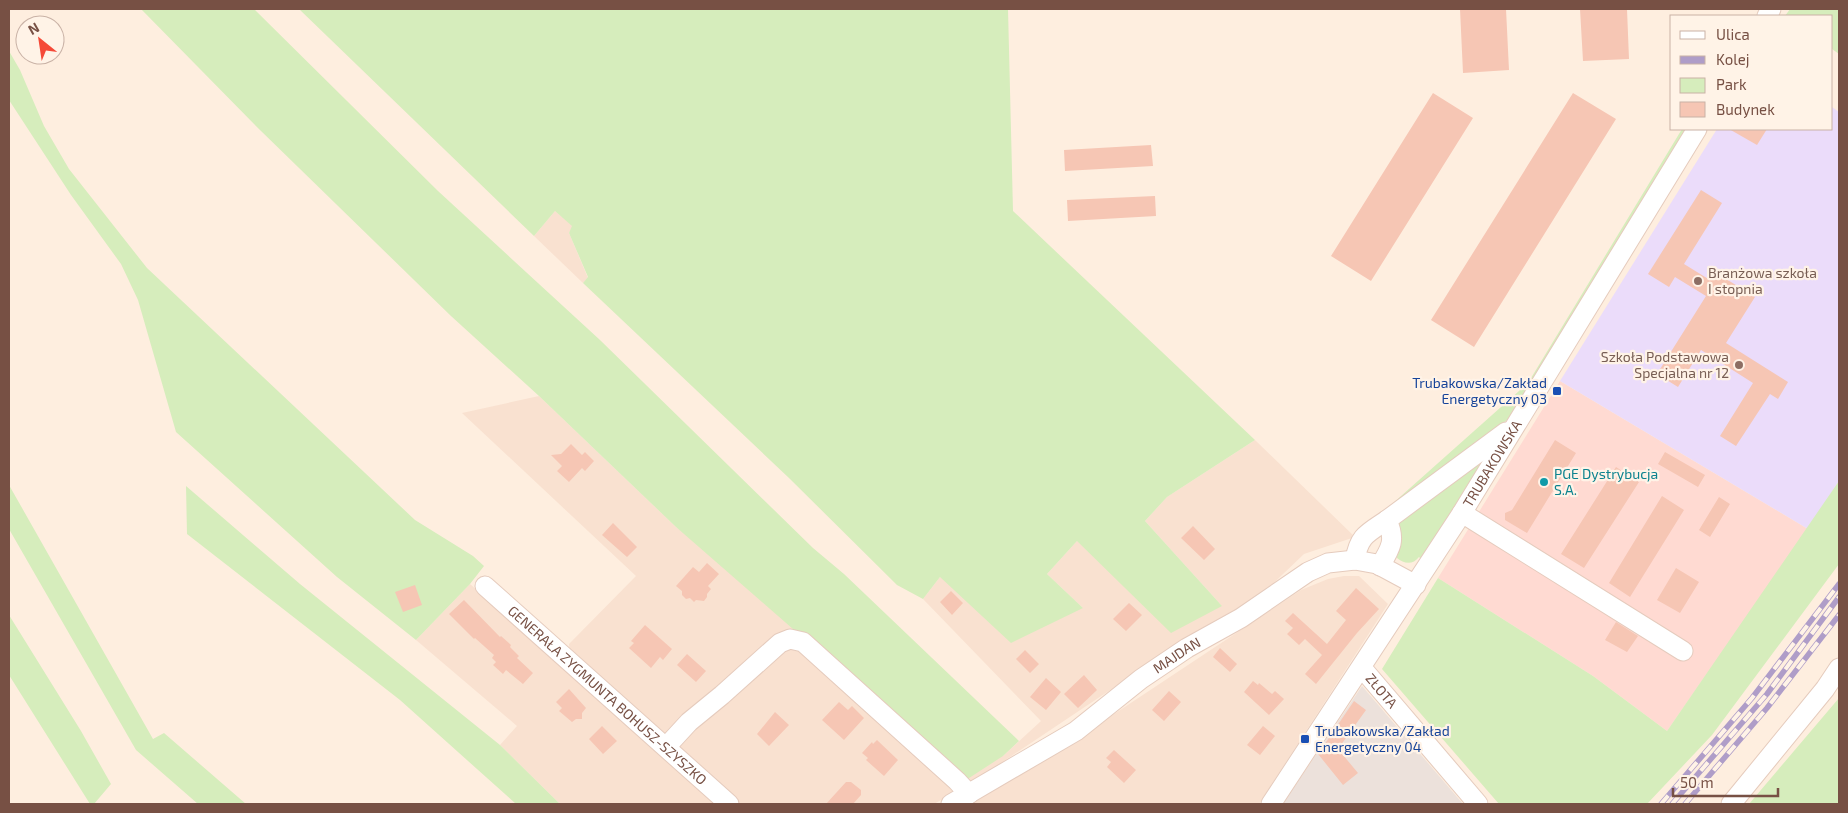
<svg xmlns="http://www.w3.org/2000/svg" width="1848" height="813" font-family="'Exo 2',sans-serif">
	<rect width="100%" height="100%" fill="#feeedf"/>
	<path fill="#f9e1d0" d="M555,211L573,226L569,233L588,278L583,283L534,236Z
		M539,396L676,527L1003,756L1041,721L923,599L940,577L1083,608L1047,574L1077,541L1222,606L1145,521L1167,497L1255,440L1355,537L1304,554L1259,597L1158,658L971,783L934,804H560L500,745L517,726L416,640L470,584L507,617L571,660L569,644L636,576L462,413Z
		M1344,576H1359L1388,604L1259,804H971L1075,740L1301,590L1328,579Z"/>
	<path fill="#ffdad2" d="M1560,381L1808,529L1667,731L1593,676L1438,578Z"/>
	<path fill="#ece1db" d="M1362,686L1463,804H1283Z"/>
	<path fill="#ebdcfa" d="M1832,107L1839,112V481L1808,529L1560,381L1717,129H1832Z"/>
	<path fill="#d6edbc" d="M141,9H254L438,191L600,340L813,548L844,574L1019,741L1003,756L966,780L676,527L539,396L451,316L260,130Z
		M299,9H1008L1013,211L1255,440L1167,497L1145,521L1222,606L1171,633L1077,541L1047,574L1083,608L1011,643L940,577L923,599L897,585L789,478L583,283L588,277L569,233L572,226L555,211L534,236Z
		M1790,9H1839V54L1832,49V16H1785Z
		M9,51L20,70L44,126L69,169L147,268L415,520L473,556L484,566L470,584L416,640L337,577L176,432L138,300L121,264L71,195L9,100Z
		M1682,129H1689L1511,417L1355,537L1528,383Z
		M1487,453L1422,560L1419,557C1413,565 1404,564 1397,558V522Z
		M1839,481V564L1712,735L1647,804H1499L1382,669L1438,578L1593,676L1667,731Z
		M9,485L153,739L164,733L246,804H198L136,750L9,529Z
		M186,486L300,584L500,745L560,804H516L400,700L187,534Z
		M9,615L81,731L111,784L94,804H90L9,675Z
		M1839,698V804H1749Z"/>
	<path fill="#f6c6b4" d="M1460,9H1506L1509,70L1463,73Z
		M1580,9H1627L1629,59L1583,61Z
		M1433,93L1473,118L1371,281L1331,256Z
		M1573,93L1616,119L1474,347L1431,320Z
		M1729,129H1767L1757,145Z
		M1151,145L1153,166L1065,171L1064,150Z
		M1701,190L1722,203L1684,264L1710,280L1715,272L1755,297L1726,343L1788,382L1778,399L1770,394L1736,446L1720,436L1753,383L1701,350L1678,387L1657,374L1706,296L1675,277L1669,287L1648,274Z
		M1155,196L1156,216L1068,221L1067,200Z
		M1555,440L1576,453L1527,533L1505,520V513L1512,510Z
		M571,444L582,455L585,452L594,461L585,471L582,468L569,482L557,471L562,466L551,455L561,454Z
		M1665,452L1705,475L1698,487L1658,464Z
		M1616,467L1639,482L1584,568L1561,554Z
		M1662,496L1684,510L1630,597L1609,583Z
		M1719,497L1730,504L1710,537L1699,530Z
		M613,523L637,547L627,557L602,535Z
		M1193,526L1215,549L1204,560L1181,538Z
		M707,563L719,574L708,586L711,589L707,594V597L704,601L696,600L694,602L690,598L686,599L682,595V591L676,586L693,567L699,572Z
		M1676,568L1699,582L1680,613L1657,600Z
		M415,585L422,605L403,612L395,592Z
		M1356,588L1379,609L1357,633L1316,684L1305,674L1322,655L1305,639L1299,645L1287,634L1293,628L1285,621L1293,613L1327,644L1346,620L1336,611Z
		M951,591L963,603L952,615L940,602Z
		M464,600L500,637L501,636L511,645L510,647L519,656L517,658L533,673L523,684L506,670L503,674L493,665L496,662L492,658L494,655L475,638L474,639L449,614Z
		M1129,603L1142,615L1126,631L1113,619Z
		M1616,622L1638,636L1627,652L1605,640Z
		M645,625L672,649L663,660L660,657L651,668L629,648L634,643L631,641Z
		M1220,648L1237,664L1230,672L1213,657Z
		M1025,650L1039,664L1030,673L1016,659Z
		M687,654L706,671L696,682L677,665Z
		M1084,675L1097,690L1078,708L1064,694Z
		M1046,678L1061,692L1046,710L1030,697Z
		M1253,681L1258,685L1259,683L1272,694L1275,691L1284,699L1269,715L1244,692Z
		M569,689L586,708L582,713V719H576L572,722L559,711L562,708L556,702Z
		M1169,691L1181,702L1164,721L1152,710Z
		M1354,701L1366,710L1338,749L1358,773L1343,785L1318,754Z
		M839,702L848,710L852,706L864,718L844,740L822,720Z
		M775,712L789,725L769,746L757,734Z
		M602,726L617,741L603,754L589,739Z
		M1263,726L1275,736L1260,755L1247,745Z
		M877,740L898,760L884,776L866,760L868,758L862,753L872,742L873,744Z
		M1114,750L1136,770L1124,783L1107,767L1111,762L1106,758Z
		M846,782H851L861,790V795L853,804H826Z"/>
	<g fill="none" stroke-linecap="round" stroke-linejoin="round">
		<g stroke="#e5cbbd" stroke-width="21">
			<g id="minor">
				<path d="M1767,16L1771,9"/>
				<path d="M1462,513L1683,651"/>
				<path d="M1355,560C1359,535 1368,533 1387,520"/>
				<path d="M1380,566C1391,548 1396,540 1387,520L1506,432"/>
				<path id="s1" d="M485,586L729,804"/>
				<path id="s2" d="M1362,668L1478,804"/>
				<path d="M666,747L689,722L722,695L780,643L790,639L803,642L957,781L969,794"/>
				<path id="s3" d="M951,804L1076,731L1141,679L1187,648L1241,618L1308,572L1328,563L1355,560L1377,564L1416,585"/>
				<path id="s4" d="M1271,804L1462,513L1697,129"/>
				<path d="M1731,804L1825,689L1839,668"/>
			</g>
		</g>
		<use href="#minor" stroke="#fff" stroke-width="19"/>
		<g stroke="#af9dc8" stroke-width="5.5">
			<path id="rail" d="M1661,804L1752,698L1839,584
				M1672,804L1767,694L1839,597
				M1685,804L1767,708L1839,615"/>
		</g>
		<use href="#rail" stroke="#fff3e7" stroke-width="4" stroke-dasharray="11" stroke-linecap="butt"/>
	</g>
	<g fill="#8d6e63" stroke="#fff3e7" stroke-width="2">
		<circle cx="1698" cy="281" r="5"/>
		<circle cx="1739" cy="365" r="5"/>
	</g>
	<g fill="#1a4fb4" stroke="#fff3e7" stroke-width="2">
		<rect x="1552" y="386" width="10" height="10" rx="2.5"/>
		<rect x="1300" y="734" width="10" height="10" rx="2.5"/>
	</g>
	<circle fill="#0f9aa8" stroke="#fff3e7" stroke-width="2" cx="1544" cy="482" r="5"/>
	<g text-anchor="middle" stroke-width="4.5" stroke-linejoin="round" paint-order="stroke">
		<g font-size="14" fill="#785e54" stroke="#fff3e7" text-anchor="start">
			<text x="1708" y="278">Branżowa szkoła<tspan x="1708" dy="16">I stopnia</tspan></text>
			<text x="1729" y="362" text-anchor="end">Szkoła Podstawowa<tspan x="1729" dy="16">Specjalna nr 12</tspan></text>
		</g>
		<g font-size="14" fill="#164399" stroke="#fff3e7" text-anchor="end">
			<text x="1547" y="388">Trubakowska/Zakład<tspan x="1547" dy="16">Energetyczny 03</tspan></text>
			<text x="1315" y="736" text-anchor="start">Trubakowska/Zakład<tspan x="1315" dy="16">Energetyczny 04</tspan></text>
		</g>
		<g font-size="14" fill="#775044" stroke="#fff3e7">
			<text dy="5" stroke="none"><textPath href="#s4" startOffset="406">TRUBAKOWSKA</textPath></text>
			<text dy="5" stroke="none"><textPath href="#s3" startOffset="271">MAJDAN</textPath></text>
			<text dy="5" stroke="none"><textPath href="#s2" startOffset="30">ZŁOTA</textPath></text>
			<text dy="5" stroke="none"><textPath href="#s1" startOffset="164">GENERAŁA ZYGMUNTA BOHUSZ-SZYSZKO</textPath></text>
		</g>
		<g font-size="14" fill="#0d838f" stroke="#fff3e7" text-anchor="start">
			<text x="1554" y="479">PGE Dystrybucja<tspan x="1554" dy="16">S.A.</tspan></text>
		</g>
	</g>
	<rect width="1848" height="813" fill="none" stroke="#775044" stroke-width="20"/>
	<rect x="1670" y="15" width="162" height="115" fill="#fff3e7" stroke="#c9b2a6"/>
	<rect x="1680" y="31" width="25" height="8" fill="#ffffff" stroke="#c9b2a6"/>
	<text x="1716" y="40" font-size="15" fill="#775044">Ulica</text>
	<rect x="1680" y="56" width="25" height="8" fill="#af9dc8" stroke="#c9b2a6"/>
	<text x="1716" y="65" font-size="15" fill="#775044">Kolej</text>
	<rect x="1680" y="78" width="25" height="15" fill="#d6edbc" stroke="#c9b2a6"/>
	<text x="1716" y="90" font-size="15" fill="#775044">Park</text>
	<rect x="1680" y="102" width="25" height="15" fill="#f6c6b4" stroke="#c9b2a6"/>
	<text x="1716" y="115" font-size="15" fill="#775044">Budynek</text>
	<g transform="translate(40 40) rotate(330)"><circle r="24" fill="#fff3e7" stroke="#c9b2a6"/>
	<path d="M0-4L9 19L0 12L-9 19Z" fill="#f54937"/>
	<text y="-8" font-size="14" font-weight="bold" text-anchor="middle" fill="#775044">N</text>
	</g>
	<path d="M1673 788v8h105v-8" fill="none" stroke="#775044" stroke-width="2.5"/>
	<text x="1680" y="788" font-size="15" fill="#775044" stroke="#fff3e7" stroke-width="4" paint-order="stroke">50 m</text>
</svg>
